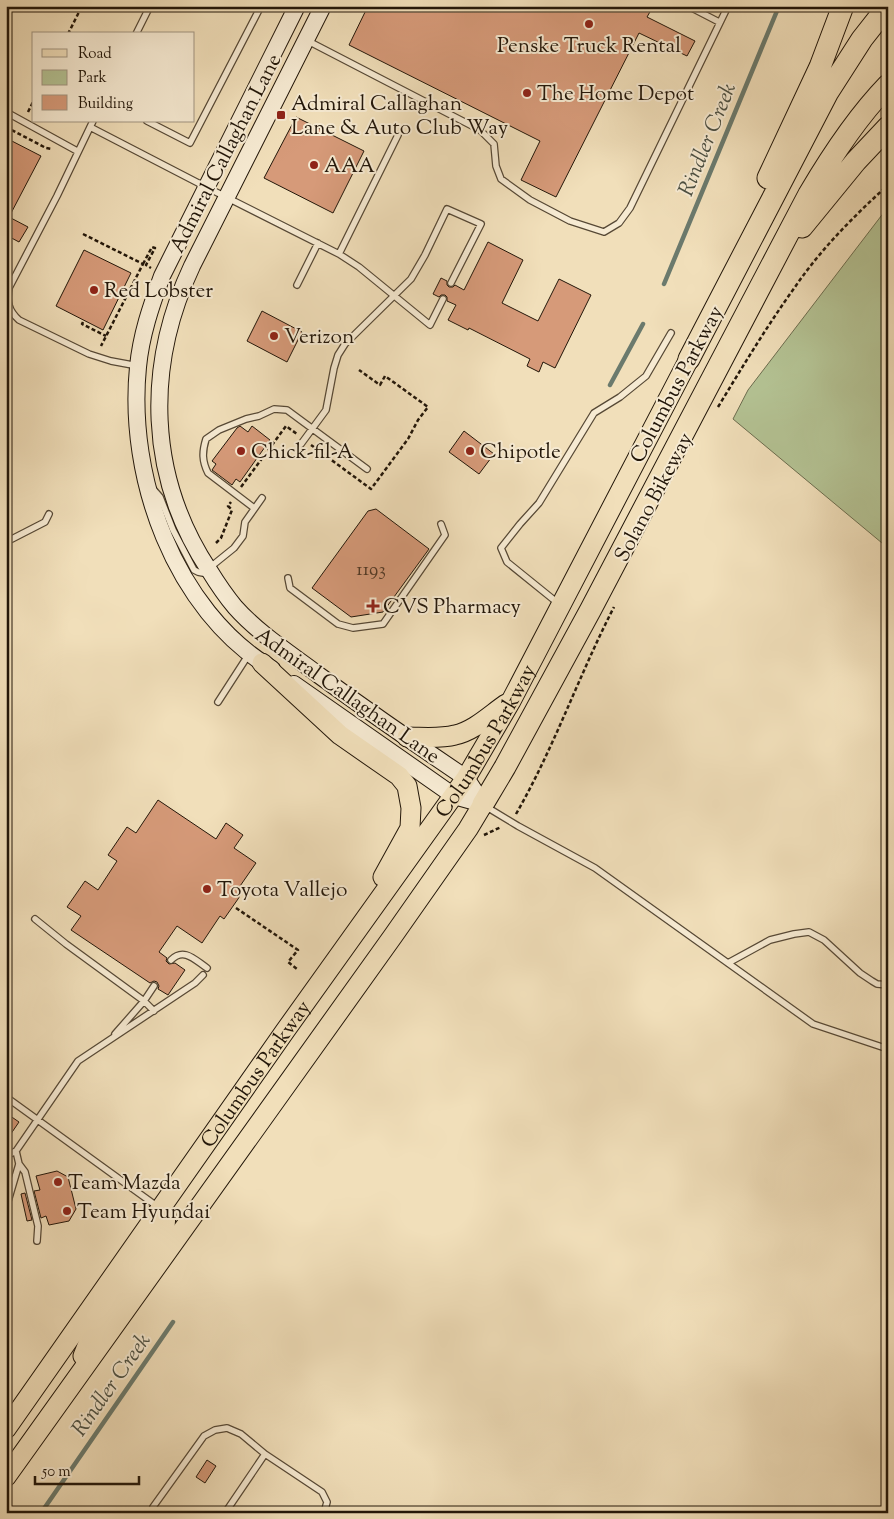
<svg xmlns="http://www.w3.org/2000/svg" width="894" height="1519" font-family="'Sorts Mill Goudy',serif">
	<rect width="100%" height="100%" fill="#f1dfba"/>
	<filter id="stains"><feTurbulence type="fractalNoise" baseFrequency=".004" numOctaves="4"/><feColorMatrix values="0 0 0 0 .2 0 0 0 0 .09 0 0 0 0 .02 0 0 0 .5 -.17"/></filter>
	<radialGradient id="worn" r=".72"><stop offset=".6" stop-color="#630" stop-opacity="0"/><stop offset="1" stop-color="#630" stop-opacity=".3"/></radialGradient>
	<path fill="#b4c394" stroke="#6b6c4e" d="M888,207V548L733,419L748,390Z"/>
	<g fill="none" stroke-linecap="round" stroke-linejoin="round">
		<path stroke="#6b7a6d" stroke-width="4.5" d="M664,284L779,6
			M610,385L643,324
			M41,1513L173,1322"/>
	</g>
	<path fill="#d69a79" stroke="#221609" d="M368,6H642L651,10L647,17L695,41L687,56L639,33L556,197L521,180L540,141L349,45Z
		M296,117L364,151L333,213L264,178Z
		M6,138L41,156L9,217L28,227L19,242L6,235Z
		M488,242L523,260L502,303L538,321L559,279L591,295L555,368L543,362L539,372L527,366L530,359L469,328L468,330L448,320L456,305L447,301V297L445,295H441L439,297L433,294L441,278L447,281V285L449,287H453L455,285L464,290Z
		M84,250L131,273L103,330L56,306Z
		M262,311L302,332L287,362L247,341Z
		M240,426L248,432L252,426L270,440L240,482L236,479L232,485L212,470L216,464L212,461L237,428Z
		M464,431L494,454L479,474L449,452Z
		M376,509L429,549L383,612L351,617L312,588L368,511Z
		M158,800L216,839L226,823L243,835L234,848L256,863L238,889L242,892L238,899L224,919L220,916L202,943L177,926L159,952L167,958L166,961L169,964L175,963L185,970L168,995L158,989L159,986L157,982L154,981L150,983L71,930L81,916L67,907L85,881L98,890L117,861L108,855L127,827L136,833Z
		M6,1113L19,1122L6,1141Z
		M57,1171L68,1177L76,1209L69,1221L49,1225L46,1216L41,1218L34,1191L40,1190L36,1176Z
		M25,1193L32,1220L27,1221L21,1194Z
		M207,1460L216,1466L205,1483L196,1477Z"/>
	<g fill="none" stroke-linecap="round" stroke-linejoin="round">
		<g stroke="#564835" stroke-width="8">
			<path id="service" d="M688,6L719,22
				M136,34L150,6
				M308,41L480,130L494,144L496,166L501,179L530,200L570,221L604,232L619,223L630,208L728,6
				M6,112L77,151
				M93,121L57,196L9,288C7,302 8,310 19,320L89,354L111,361L138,366
				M147,121L190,143L261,6
				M90,127L206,187L339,254L359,267L430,325L443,299
				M339,254L398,135
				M297,285L318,243
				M301,444L326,410L334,368L338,355L345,344L411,279L425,255L447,209L481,224L451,283
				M153,489L160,497L173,530L194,570L198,572L203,573L234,548L243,536L245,522L262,498
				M254,508L208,473C202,461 202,452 206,439L219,430L246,419L259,416L274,409L287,410L367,469
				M6,542L45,522L49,514
				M288,578L290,588L338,624L353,628L383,624L445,535L441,524
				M559,604L507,562L501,548L520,524L539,503L594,413L620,397L646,376L671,333
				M218,702L249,654
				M485,806L518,826L595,868L813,1024L888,1049
				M35,919L66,944L144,1001L154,1011
				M171,960C184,947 195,960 207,968
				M728,963L770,940L794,934L809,932L824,940L860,973L872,981L877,984L888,985
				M115,1034L144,1001L154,986
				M6,1097L158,1207
				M6,1156L16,1151
				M19,1164L25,1172L38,1226L37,1241
				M6,1208L19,1164L16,1151L78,1061L195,983L203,975
				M151,1513L153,1507L204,1436L215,1430L227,1428L241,1434L265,1454L322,1492L327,1502L324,1513
				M225,1513L265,1454"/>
		</g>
		<g stroke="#221609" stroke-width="18">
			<path id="secondary" d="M323,6L192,266C145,366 147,476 209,570C217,583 225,595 235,607C259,634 291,654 320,676C368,711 417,745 466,778L483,804
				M272,669C174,610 127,477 138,367C141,335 151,306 162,276L297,6
				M294,684L454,796L483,804"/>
		</g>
		<g stroke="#221609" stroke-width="21">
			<g id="primary">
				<path d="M262,663L340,735L399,776L407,786L411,808L410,828L383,877"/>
				<path d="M407,737C422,737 440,739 455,735C474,731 490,715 506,704"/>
				<path d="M83,1356L91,1336L165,1227L166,1215L161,1209"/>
				<path id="s1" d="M6,1429L285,1031L466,778L511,701L689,359"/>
				<path d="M6,1477L393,936L468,829L483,804"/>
			</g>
		</g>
		<g stroke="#221609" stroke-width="23">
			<path id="motorway" d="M768,178L820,67L843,6
				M802,227L856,161L888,127
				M689,359L828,92L862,39L888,6
				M483,804L505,767L591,609L809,194C832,155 857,117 888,85"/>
		</g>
		<path stroke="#221609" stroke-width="2.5" stroke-dasharray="4 2.5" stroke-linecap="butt" d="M68,34L82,6
			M6,68L7,67
			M28,112L34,100
			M6,127L46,148L52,149
			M83,234L143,264L101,346
			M143,264L152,247L155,248L146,265L151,268
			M83,322L82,324L106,336
			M718,407C743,366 767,326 795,287C821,249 854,216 888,185
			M311,445L371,489L408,439L418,420L428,407L385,376L380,385L359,370
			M241,487L286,426L297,434
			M216,543L221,538L232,510L228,506L231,502
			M516,814C554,748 579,675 614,607
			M484,835L501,827
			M236,908L298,950L288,962L297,969"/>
		<use href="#service" stroke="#f6ead2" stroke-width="5.5"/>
		<use href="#secondary" stroke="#f6ead2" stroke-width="16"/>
		<use href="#primary" stroke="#f1dfba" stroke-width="19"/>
		<use href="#motorway" stroke="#f1dfba" stroke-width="21"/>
	</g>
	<g fill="#8f2418" stroke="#f6ead2" stroke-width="2">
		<circle cx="589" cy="24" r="5"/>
		<circle cx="527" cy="93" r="5"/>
		<rect x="276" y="110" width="10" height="10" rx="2.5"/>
		<circle cx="314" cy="165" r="5"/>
		<circle cx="94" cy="290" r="5"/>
		<circle cx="274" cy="336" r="5"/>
		<circle cx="241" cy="451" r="5"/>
		<circle cx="470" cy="451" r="5"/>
		<path d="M370.5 598.5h5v5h5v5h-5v5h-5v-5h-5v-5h5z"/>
		<circle cx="207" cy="889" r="5"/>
		<circle cx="58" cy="1182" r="5"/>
		<circle cx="67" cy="1211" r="5"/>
	</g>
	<g text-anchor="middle" stroke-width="4" stroke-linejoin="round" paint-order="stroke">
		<g font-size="19" fill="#4f3725">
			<text x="371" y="575">1193</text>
		</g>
		<g font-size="21" fill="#221609" stroke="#f6ead2" text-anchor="start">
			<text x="589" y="52" text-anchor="middle">Penske Truck Rental</text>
			<text x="537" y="100">The Home Depot</text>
			<text x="291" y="110">Admiral Callaghan<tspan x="291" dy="24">Lane &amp; Auto Club Way</tspan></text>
			<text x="324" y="172">AAA</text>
			<text x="104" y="297">Red Lobster</text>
			<text x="284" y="343">Verizon</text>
			<text x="251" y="458">Chick-fil-A</text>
			<text x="480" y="458">Chipotle</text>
			<text x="383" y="613">CVS Pharmacy</text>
			<text x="217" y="896">Toyota Vallejo</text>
			<text x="68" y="1189">Team Mazda</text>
			<text x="77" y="1218">Team Hyundai</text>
		</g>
		<g font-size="21" fill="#221609" stroke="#f6ead2">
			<text transform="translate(225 153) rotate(-63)" y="7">Admiral Callaghan Lane</text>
			<text transform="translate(676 384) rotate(-62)" y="7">Columbus Parkway</text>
			<text transform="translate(653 497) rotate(-62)" y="7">Solano Bikeway</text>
			<text transform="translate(348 695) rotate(35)" y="7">Admiral Callaghan Lane</text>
			<text dy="7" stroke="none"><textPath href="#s1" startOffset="839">Columbus Parkway</textPath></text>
			<text dy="7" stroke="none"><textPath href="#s1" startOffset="434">Columbus Parkway</textPath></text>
		</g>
		<g font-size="22" font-style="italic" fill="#4c5043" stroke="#f6ead2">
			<text transform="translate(706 139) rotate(-68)" y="8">Rindler Creek</text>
			<text transform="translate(110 1384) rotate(-55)" y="8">Rindler Creek</text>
		</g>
	</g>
	<rect width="894" height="1519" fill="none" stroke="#f1dfba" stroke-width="25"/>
	<rect x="8" y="8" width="879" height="1504" fill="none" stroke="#221609" stroke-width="2.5"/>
	<rect x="12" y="12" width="869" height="1494" fill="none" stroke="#221609"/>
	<rect x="32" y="32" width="162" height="90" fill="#f6ead2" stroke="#a19582"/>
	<rect x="42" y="49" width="25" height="8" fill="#f1dfba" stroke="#a19582"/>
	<text x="78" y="58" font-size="15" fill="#221609">Road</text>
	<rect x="42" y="70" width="25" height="15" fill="#b4c394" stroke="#a19582"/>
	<text x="78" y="82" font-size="15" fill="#221609">Park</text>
	<rect x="42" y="95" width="25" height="15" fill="#d69a79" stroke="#a19582"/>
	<text x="78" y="108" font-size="15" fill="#221609">Building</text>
	<path d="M35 1476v8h104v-8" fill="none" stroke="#221609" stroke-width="2.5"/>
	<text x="42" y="1476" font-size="15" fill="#221609" stroke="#f6ead2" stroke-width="4" paint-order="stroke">50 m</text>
	<rect width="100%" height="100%" filter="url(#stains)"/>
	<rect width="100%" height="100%" fill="url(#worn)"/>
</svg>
